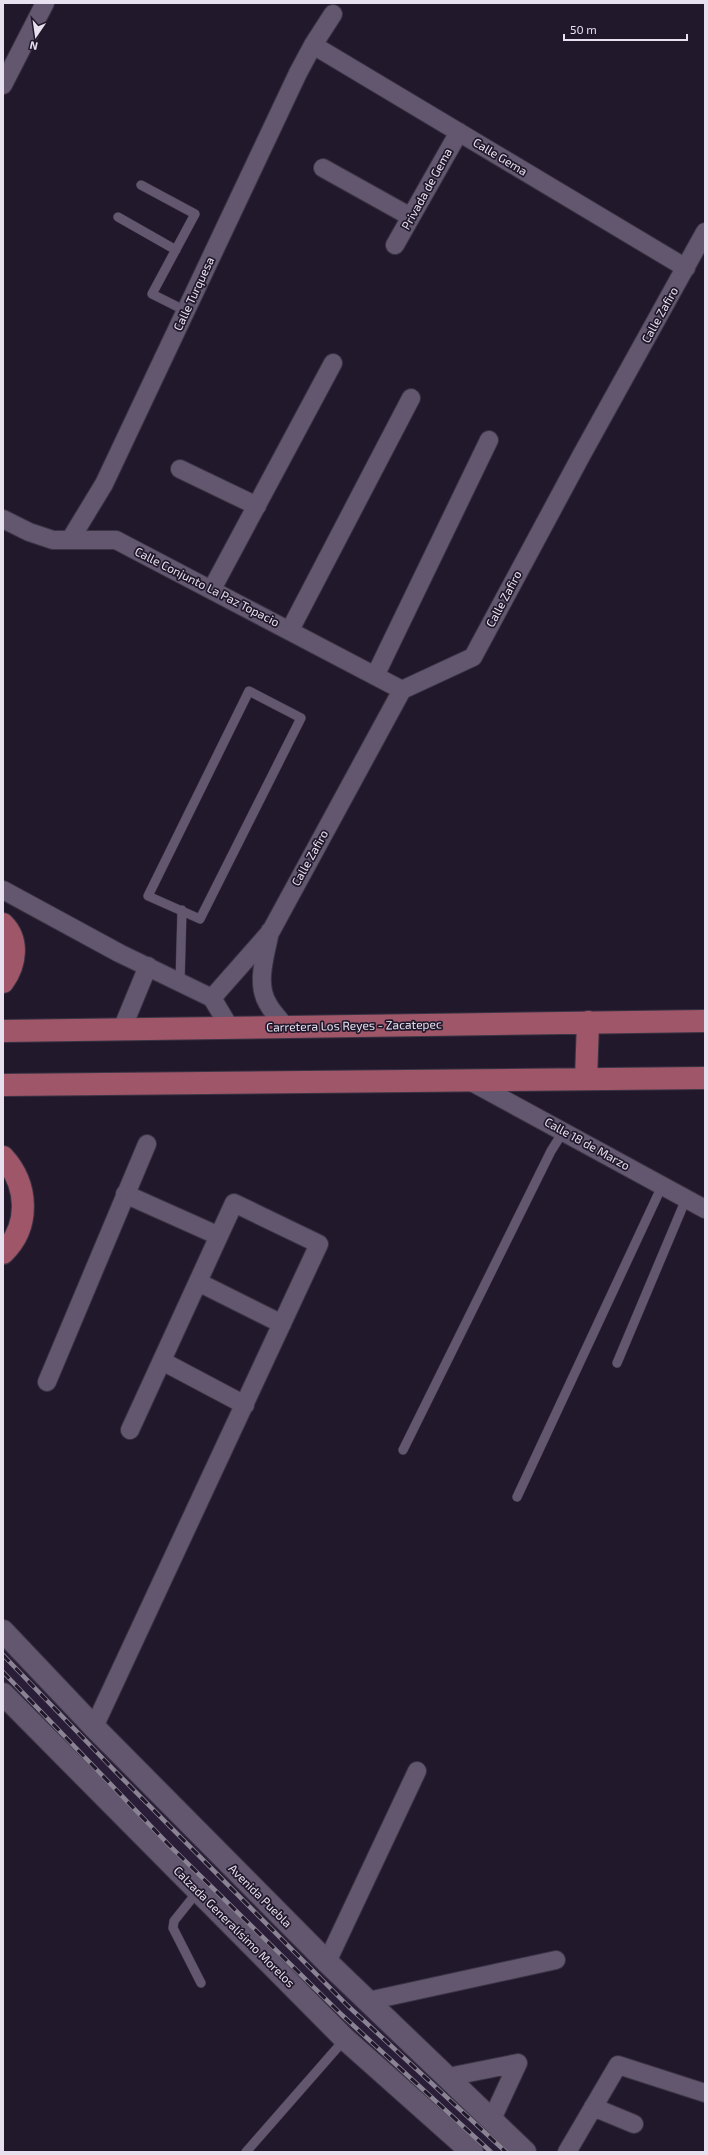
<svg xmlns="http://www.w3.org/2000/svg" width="708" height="2155" font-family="'Exo 2',sans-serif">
	<rect width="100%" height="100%" fill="#21182c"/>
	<path fill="#2a1d38" d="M3,1646L122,1772L280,1931L348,1998L514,2152H483L335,2016L3,1680Z"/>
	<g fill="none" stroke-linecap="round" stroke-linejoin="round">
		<g stroke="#3b3444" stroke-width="10">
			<path id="service" d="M141,185L195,214L152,294L186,311
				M118,217L176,250
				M249,691L301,718L200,919L148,896Z
				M180,982L182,910
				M617,1363L686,1199
				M403,1450L551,1151L563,1132
				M517,1497L662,1186
				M198,1891L174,1921L173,1928L201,1983
				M246,2152L345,2039"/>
		</g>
		<g stroke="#3b3444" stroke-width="20">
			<path id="minor" d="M313,45L686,268
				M3,85L45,3
				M323,168L411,217
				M395,245L459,132
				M180,469L257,506
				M3,519L29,532L53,540H116L402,690
				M70,540L104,484L298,73L313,45L333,14
				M212,589L333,363
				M290,630L411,398
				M375,676L489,440
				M3,890L119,953L212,998L230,1028
				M270,931C266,954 255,983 268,1004C272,1012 280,1019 285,1027
				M212,998L271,931L402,690L473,657L581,456L705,232
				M122,1029L148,966
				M468,1080L705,1209
				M125,1194L219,1236
				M198,1282L282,1324
				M162,1361L245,1405
				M47,1382L147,1144
				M94,1727L319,1244L234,1203L130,1430
				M327,1962L417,1771
				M368,2001L556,1960
				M448,2077L518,2063
				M593,2107L634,2124
				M492,2119L518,2063
				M567,2152L618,2065L705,2093"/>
		</g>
		<g stroke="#3b3444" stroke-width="24">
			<path id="secondary" d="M3,1631L94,1727L327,1962L525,2152
				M3,1694L345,2039L472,2152"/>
		</g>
		<g stroke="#3b3444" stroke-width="24">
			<path id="primary" d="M3,924C19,940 16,964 3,982
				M3,1031L705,1021
				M586,1079L588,1022
				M3,1085L705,1078
				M3,1157C28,1184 31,1226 3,1253"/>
		</g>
		<use href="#service" stroke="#62576f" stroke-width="9"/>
		<use href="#minor" stroke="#62576f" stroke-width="18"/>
		<use href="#secondary" stroke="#62576f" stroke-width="22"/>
		<use href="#primary" stroke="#9f5668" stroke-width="22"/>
		<g stroke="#8a8393" stroke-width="4.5">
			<path id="rail" d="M3,1655L113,1769L348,2006L506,2152
				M3,1672L169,1845L342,2015L491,2152"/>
		</g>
		<use href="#rail" stroke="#21182c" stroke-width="3" stroke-dasharray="9" stroke-linecap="butt"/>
	</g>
	<g text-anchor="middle" stroke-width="3.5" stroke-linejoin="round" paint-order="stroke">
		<g font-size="12" fill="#e7e1ef" stroke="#21182c">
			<text transform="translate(500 157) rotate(31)" y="4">Calle Gema</text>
			<text transform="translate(427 189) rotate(-61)" y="4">Privada de Gema</text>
			<text transform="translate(194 294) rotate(-65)" y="4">Calle Turquesa</text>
			<text transform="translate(660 315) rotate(-61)" y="4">Calle Zafiro</text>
			<text transform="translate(207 587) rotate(27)" y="4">Calle Conjunto La Paz Topacio</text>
			<text transform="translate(504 599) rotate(-62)" y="4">Calle Zafiro</text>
			<text transform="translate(310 858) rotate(-61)" y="4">Calle Zafiro</text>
			<text transform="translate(354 1026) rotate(-1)" y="4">Carretera Los Reyes - Zacatepec</text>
			<text transform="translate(587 1144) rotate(29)" y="4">Calle 18 de Marzo</text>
			<text transform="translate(260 1896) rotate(45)" y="4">Avenida Puebla</text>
			<text transform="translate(234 1927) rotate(45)" y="4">Calzada Generalísimo Morelos</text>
		</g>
	</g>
	<rect width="708" height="2155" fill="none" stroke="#e7e1ef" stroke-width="8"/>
	<g transform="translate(36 36) rotate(193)" stroke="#21182c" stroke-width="3" paint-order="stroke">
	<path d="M0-3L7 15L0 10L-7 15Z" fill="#e7e1ef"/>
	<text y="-6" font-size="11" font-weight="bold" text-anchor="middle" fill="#e7e1ef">N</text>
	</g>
	<path d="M564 34v6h123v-6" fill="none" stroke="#e7e1ef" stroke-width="2"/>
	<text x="570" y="34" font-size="12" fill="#e7e1ef" stroke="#21182c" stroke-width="3" paint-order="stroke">50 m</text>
</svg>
